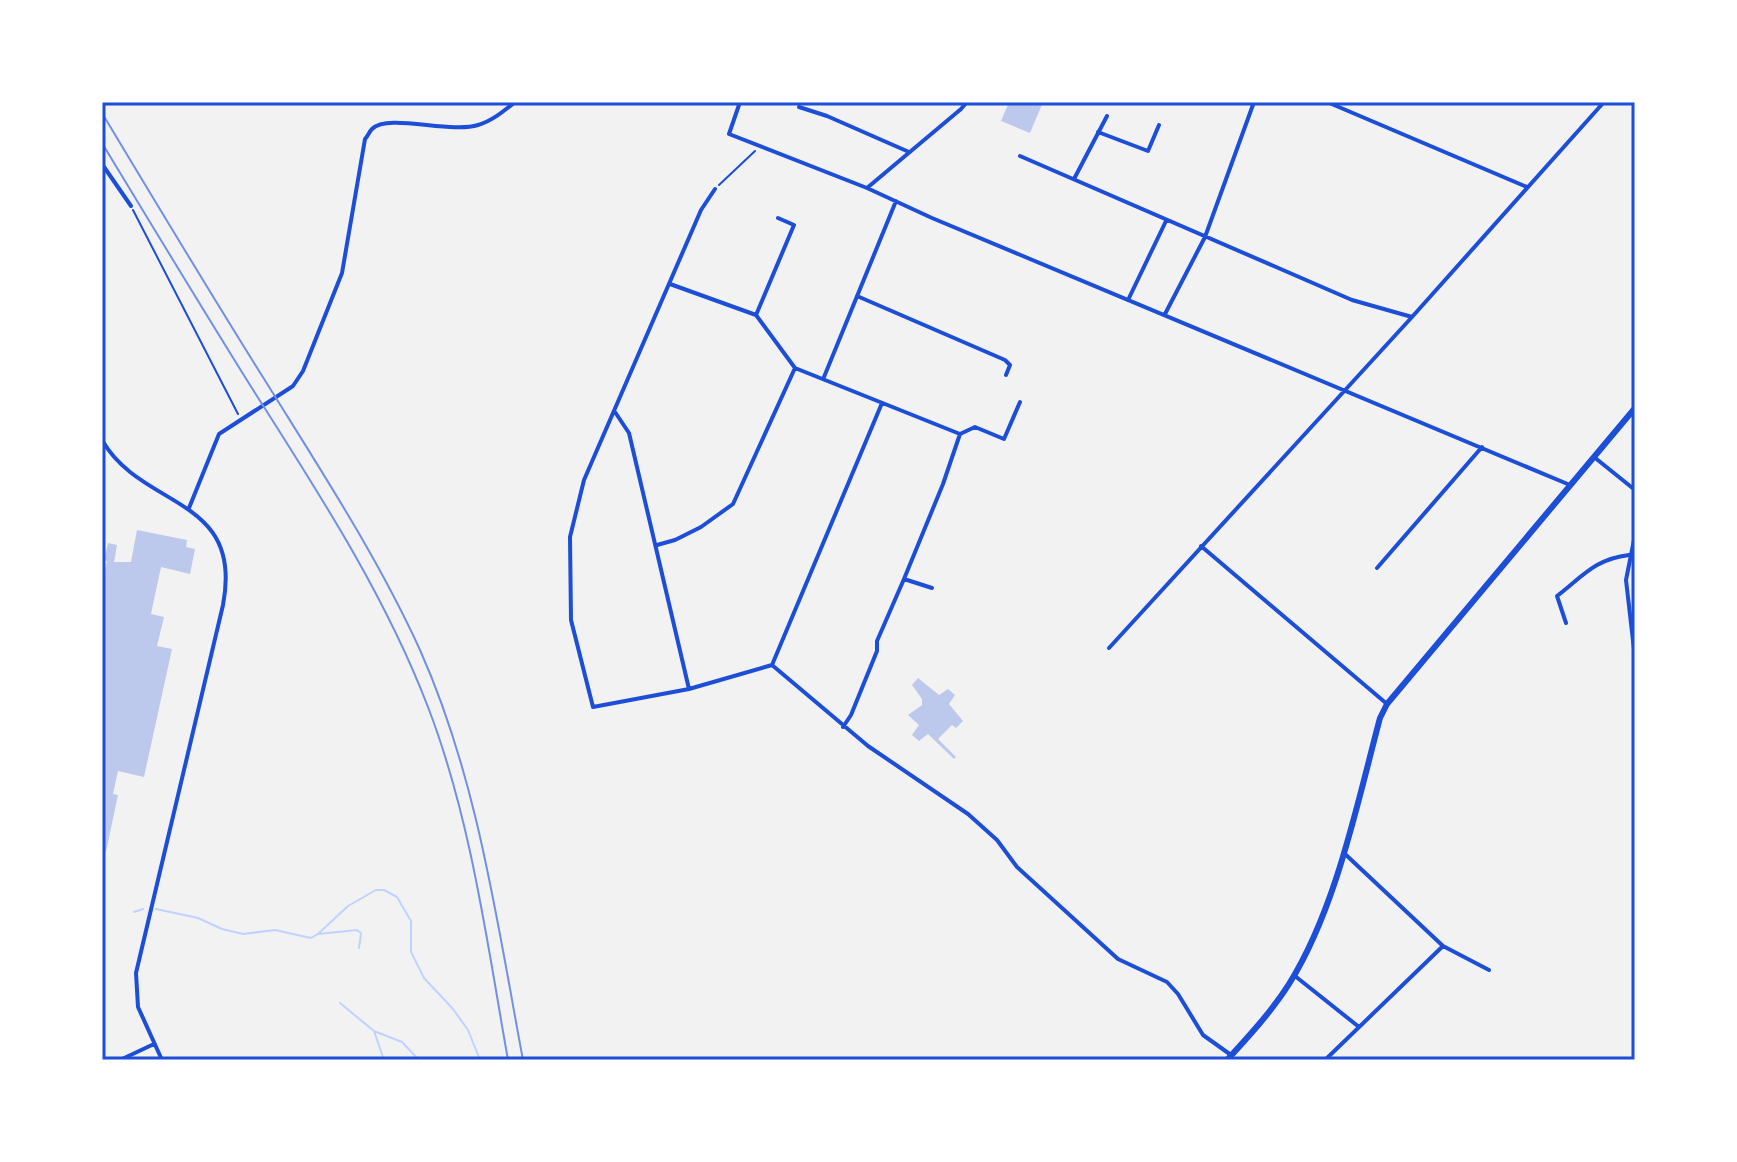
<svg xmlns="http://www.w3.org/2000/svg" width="1737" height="1162" font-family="'PT Sans',sans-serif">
	<rect width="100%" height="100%" fill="#f2f2f2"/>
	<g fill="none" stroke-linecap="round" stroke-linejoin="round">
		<path stroke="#bfd3fe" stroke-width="2" d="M156,909L198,918L222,929L243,934L275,930L311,938L318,934L357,930L361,933L359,948
			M134,912L143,909
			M318,934L348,906L376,890H384L397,897L411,921V952L424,978L453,1009L468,1030L480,1060
			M340,1003L374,1031L384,1060
			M374,1031L402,1042L419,1060"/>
	</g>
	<path fill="#bdc9ec" d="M1009,102H1043L1030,133L1001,121Z
		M137,530L187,540L186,547L195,549L190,574L161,567L151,614L164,617L157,646L172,649L144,777L118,771L113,794L118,795L106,852L102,851V585L107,561L104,560L108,543L117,545L114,562H131Z
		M918,678L939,695L948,689L955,695L949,704L963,721L956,728L952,725L938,739L956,757L954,759L928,734L919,741L912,735L919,725L908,715L922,705V699L912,685Z"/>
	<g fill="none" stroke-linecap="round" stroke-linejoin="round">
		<path stroke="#1d4ed8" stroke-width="2" d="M719,185L755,151
			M133,210L238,414"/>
		<path stroke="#1d4ed8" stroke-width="4" d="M740,102L729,134L867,188L932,218L1570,485
			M1327,102L1527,187
			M799,107L827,116L909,152
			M1098,132L1148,151L1159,125
			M1020,156L1352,300L1412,317
			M102,164L131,206
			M1074,179L1107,116
			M867,188L961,109L967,102
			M715,189L701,210L584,480L570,537L571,620L593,707L689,689L772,665L882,403
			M670,284L756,315L795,368L960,434
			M857,296L1005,360L1010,365L1006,375
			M1129,298L1166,221
			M1165,314L1205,237L1254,102
			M756,315L794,225L778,218
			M824,377L896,201
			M615,412L629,433L689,689
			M960,434L975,427L1004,439L1020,402
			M102,440C142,510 244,495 223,605L136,973L138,1007L162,1060
			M1594,457L1635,490
			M189,508L219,434L293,386L303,371L342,273L365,139C368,136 369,132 372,129C388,113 450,134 478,125C492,121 504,111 515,102
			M1635,535L1626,580L1635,658
			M657,545L675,540L701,527L733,504L795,368
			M1201,546L1387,704
			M1377,568L1482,447
			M932,588L904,579L943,484L960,434
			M1566,623L1557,596C1583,576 1595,559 1629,555
			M1109,648L1412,317L1604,102
			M772,665L868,746L968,814L997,840L1017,867L1118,959L1167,982L1178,994L1203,1035L1231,1055
			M843,727L851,715L877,651V641L904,579
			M1345,854L1443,946L1489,970
			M1295,976L1359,1027
			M120,1060L154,1044
			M1325,1060L1443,946"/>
		<path stroke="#1d4ed8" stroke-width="6" d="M1227,1060C1249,1036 1272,1011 1289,984C1336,909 1357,804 1380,718L1387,704L1635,408"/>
		<path stroke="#7290e2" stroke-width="2" d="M102,113C156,203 210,293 266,382C320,469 377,556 420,650C478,780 497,922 523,1060
			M102,143C151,224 200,305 250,385C316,489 384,592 428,707C471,819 487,942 508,1060"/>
	</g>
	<rect width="1737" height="1162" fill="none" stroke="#ffffff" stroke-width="208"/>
	<rect x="104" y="104" width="1529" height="954" fill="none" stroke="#1d4ed8" stroke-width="3"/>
</svg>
